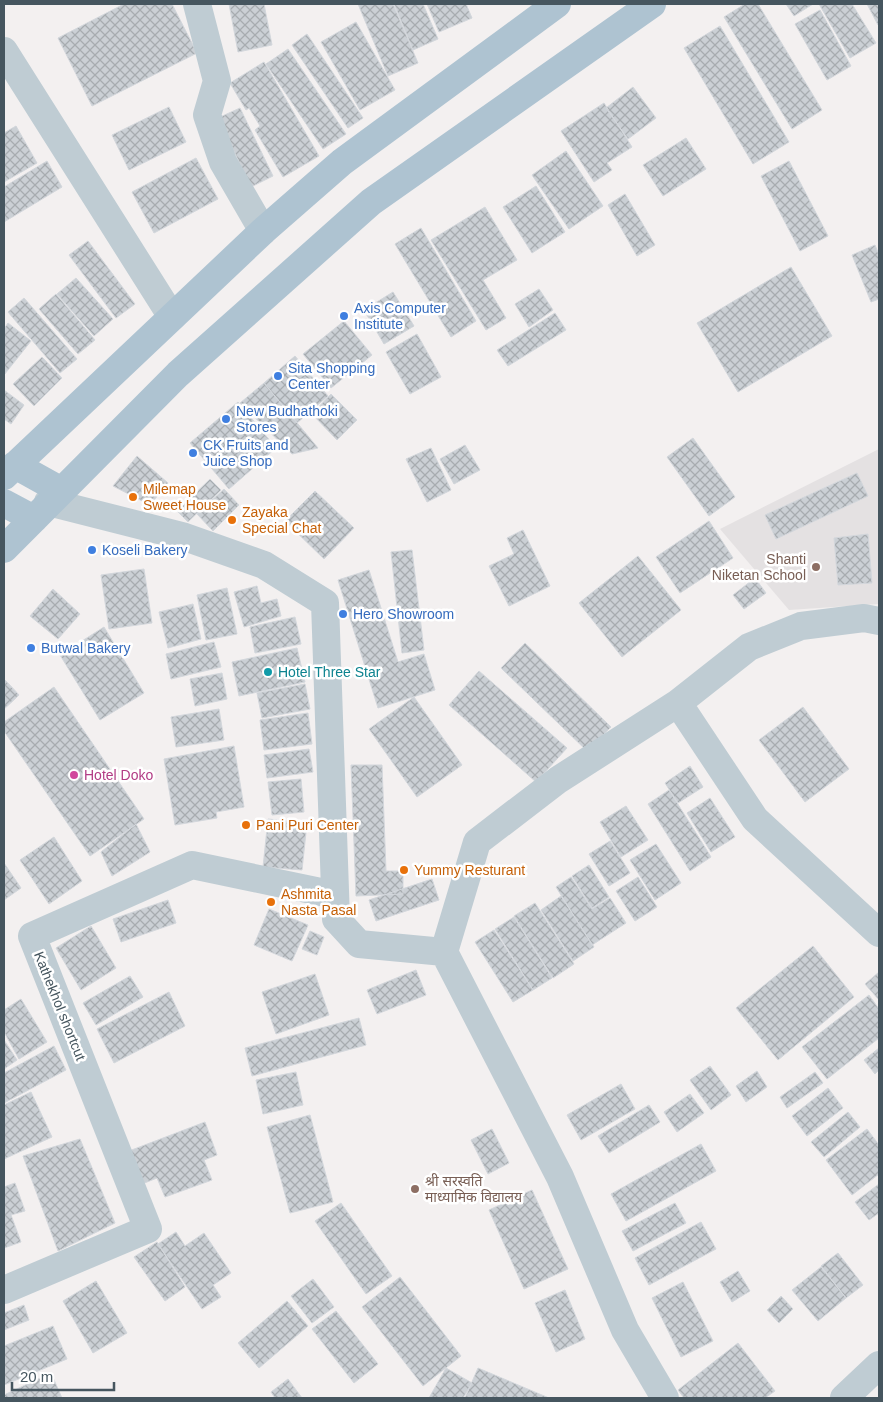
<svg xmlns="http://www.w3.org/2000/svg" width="883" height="1402" font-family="Arial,'Noto Sans Devanagari',sans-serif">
	<defs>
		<pattern id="building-cross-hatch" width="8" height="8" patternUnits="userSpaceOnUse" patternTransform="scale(1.25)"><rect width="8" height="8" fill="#cbd0d5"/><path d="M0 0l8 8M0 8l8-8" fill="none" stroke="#a7acb0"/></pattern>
	</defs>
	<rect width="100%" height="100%" fill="#f3f0f0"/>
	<path fill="#e4e1e2" d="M879,449V604L789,610L720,529Z"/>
	<path fill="url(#building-cross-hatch)" stroke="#d3d7dc" d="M124,4H172L197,53L92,106L58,38Z
		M229,4H264L272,45L238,52Z
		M358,4H393L418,63L388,76Z
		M394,4H423L438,39L413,50Z
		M427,4H466L472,18L439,32Z
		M745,4H758L822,110L792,129L724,17Z
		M786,4H813L794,16Z
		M819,4H852L876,43L850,58Z
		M867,4H879V24L878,25Z
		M820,10L851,66L827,80L795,24Z
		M356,22L395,90L360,110L321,42Z
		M720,26L789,142L753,164L684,48Z
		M307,34L363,118L348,128L292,45Z
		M288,49L346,134L323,149L266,64Z
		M264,62L319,156L283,177L255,130L260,126L249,108L246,110L230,83Z
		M633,87L656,118L628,139L606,108Z
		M604,103L632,147L607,163L612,170L594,182L561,131Z
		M169,107L186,142L129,170L112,135Z
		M240,108L273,176L251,187L218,118Z
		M16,126L37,163L4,182V133Z
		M686,138L706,169L663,196L643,165Z
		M566,151L603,206L569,229L532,175Z
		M196,158L218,199L154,233L132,192Z
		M47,161L62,187L4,222V187Z
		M789,161L828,236L800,251L761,176Z
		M536,186L565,232L532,253L503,207Z
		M625,194L655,245L637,256L608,205Z
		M485,207L517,260L483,280L506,318L486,330L431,240Z
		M421,228L476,321L451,337L395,244Z
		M88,241L135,304L116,318L69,255Z
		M875,245L879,255V299L871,302L852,255Z
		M791,267L832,336L738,392L697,323Z
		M76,278L113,319L94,336L57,294Z
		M539,289L553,310L529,327L515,304Z
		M393,292L414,326L384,344L364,310Z
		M56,294L95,340L78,354L39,309Z
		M24,298L77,359L60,373L8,312Z
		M555,313L566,330L508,366L497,350Z
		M344,321L372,355L331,388L303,354Z
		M8,323L31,341L4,375V329Z
		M417,334L441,377L410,394L386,352Z
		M295,356L328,396L297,423L264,383Z
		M42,357L62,378L34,406L13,384Z
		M264,383L318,448L292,454L240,403Z
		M4,390L24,405L11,424L4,419Z
		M331,394L357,420L337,440L312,414Z
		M238,402L276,448L229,489L190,443Z
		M693,438L735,497L709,516L667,457Z
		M465,445L480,470L454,484L440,459Z
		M431,448L451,490L427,502L406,459Z
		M137,456L168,483L150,505L113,486Z
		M857,473L868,496L776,539L765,515Z
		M210,479L221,490L188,522L177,511Z
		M224,489L239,505L213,531L197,514Z
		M315,491L354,528L324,559L285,521Z
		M709,521L733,558L680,593L656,557Z
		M523,530L550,586L509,606L489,566L514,554L507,538Z
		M868,534L872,583L838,585L834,538Z
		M412,550L424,650L402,653L391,552Z
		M638,556L681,610L622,657L579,603Z
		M144,569L152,623L109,629L101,575Z
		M369,570L398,662L424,654L435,690L378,708L338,580Z
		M755,578L766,593L744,609L733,595Z
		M257,586L261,603L277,599L281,616L244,627L234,592Z
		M227,588L237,634L206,640L197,595Z
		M53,589L80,614L58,639L30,616Z
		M193,604L201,639L168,648L159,612Z
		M295,617L301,644L255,653L250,627Z
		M104,627L144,693L100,720L60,655Z
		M214,642L221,667L171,679L166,654Z
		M525,643L611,727L587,751L501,668Z
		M297,648L305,682L239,696L232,662Z
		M479,671L567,748L536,782L449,705Z
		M222,673L227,699L195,706L190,679Z
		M4,679L19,695L4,709Z
		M4,679L19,695L4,709Z
		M305,684L310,709L262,718L257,693Z
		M54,687L144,819L90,856L4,731V722Z
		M414,697L462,765L417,797L369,729Z
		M803,707L849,769L805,802L759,740Z
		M219,709L224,740L176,747L171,717Z
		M308,713L312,744L264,750L260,720Z
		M234,746L244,807L216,812L217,818L175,825L164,759Z
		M309,749L313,772L267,778L264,755Z
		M351,765H382L386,871H403V894L356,896Z
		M690,766L703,787L678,803L665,783Z
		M301,779L304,812L272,815L268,782Z
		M669,790L711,857L690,871L648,804Z
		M710,798L735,837L711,852L687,813Z
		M626,806L648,840L621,857L600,822Z
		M268,819L307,823L302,870L263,867Z
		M136,824L150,852L112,876L101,852Z
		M54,837L82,881L49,904L20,860Z
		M610,841L630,873L609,886L589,854Z
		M656,844L681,883L655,900L630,860Z
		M4,863L21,888L4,900Z
		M589,865L609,897L592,908L572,876Z
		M571,877L592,909L610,898L626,923L592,945L556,887Z
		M638,877L657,907L635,921L616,891Z
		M432,879L439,900L376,921L369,900Z
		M561,896L594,947L573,961L541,910Z
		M168,900L176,923L121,942L113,919Z
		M535,903L574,964L553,978L514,916Z
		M269,909L308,925L292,961L254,945Z
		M514,917L552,978L533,990L495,929Z
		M91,926L116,968L81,990L56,948Z
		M494,930L533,990L513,1002L475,942Z
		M310,931L324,937L317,955L302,949Z
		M813,946L854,997L778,1060L736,1008Z
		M416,970L426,995L377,1014L367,990Z
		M879,972V1000L865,984Z
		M315,974L329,1015L276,1034L262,992Z
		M130,976L143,997L96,1025L83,1003Z
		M169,992L185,1026L114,1063L97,1029Z
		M869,995L879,1009V1038L827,1079L802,1047Z
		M21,999L47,1042L19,1059L4,1032V1010Z
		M359,1018L366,1045L252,1076L245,1048Z
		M4,1040L17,1060L4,1069Z
		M54,1046L66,1070L4,1103V1073Z
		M879,1048V1070L875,1074L864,1060Z
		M710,1066L731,1095L711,1110L690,1080Z
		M757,1071L767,1087L746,1102L736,1086Z
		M296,1072L303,1105L263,1114L256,1080Z
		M815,1072L823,1083L787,1108L780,1097Z
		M621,1084L635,1109L581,1140L567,1115Z
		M828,1088L843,1108L807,1136L792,1116Z
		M31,1092L52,1137L4,1159V1105Z
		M690,1094L704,1113L677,1132L664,1112Z
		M649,1105L660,1122L609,1153L598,1136Z
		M848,1112L860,1127L824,1157L811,1142Z
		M310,1115L333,1202L290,1213L267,1127Z
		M205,1122L217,1155L204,1160L212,1180L165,1197L157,1178L142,1184L129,1151Z
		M492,1129L509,1163L488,1174L471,1140Z
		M867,1129L879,1145V1174L852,1195L826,1160Z
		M80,1139L115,1223L58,1251L23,1156Z
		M701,1144L716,1171L626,1221L611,1194Z
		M15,1183L25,1211L11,1215L21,1242L4,1248V1187Z
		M879,1184V1213L869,1220L855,1202Z
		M532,1190L568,1269L524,1289L489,1210Z
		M341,1203L392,1276L366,1294L315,1221Z
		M675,1203L686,1223L633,1251L622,1231Z
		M701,1222L716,1249L649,1285L635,1258Z
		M176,1232L185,1246L204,1233L231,1273L213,1285L221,1297L202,1309L158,1244Z
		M157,1242L185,1287L165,1301L134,1257Z
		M838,1253L863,1285L846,1298L821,1266Z
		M821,1267L846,1298L818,1321L792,1290Z
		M738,1271L750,1291L732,1302L720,1282Z
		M400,1277L461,1356L423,1386L362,1307Z
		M313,1279L334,1307L312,1323L291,1296Z
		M96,1281L127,1333L93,1353L63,1301Z
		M683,1282L713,1341L681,1357L652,1298Z
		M565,1290L585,1339L556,1352L535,1303Z
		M781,1296L793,1309L779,1323L767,1310Z
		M287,1301L308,1326L259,1368L238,1343Z
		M24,1305L29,1320L4,1330V1313Z
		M336,1311L378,1364L354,1383L312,1329Z
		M53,1326L67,1359L4,1385V1346Z
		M738,1343L775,1391L765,1398H684L678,1390Z
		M446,1368L472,1383L463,1398H429Z
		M478,1368L549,1398H465Z
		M51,1373L62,1398H4V1395Z
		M288,1379L302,1398H275L271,1392Z"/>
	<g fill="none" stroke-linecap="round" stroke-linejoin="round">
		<path stroke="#bfccd3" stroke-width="28" d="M197,4L217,81L207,115L223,162L263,231
			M4,51L172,317
			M48,502L182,536L264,565L325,603L336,919L359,944L444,952L560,1177L625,1330L665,1398
			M678,703L755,819L879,933
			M444,952L477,842L558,780L678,703L749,647L801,626L864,618L879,621
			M4,1290L148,1229L32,936L192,865L335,895
			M844,1398L879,1365"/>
		<path stroke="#aec3d1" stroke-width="28" d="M15,465L60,490
			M4,476L263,231L342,162L557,4
			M4,503L34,519
			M4,549L178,374L371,202L652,4"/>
	</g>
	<g fill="#3f7fe0" stroke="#fff" stroke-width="2">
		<circle cx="344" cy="316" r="5"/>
		<circle cx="278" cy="376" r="5"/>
		<circle cx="226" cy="419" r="5"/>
		<circle cx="193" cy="453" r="5"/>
		<circle cx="92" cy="550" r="5"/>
		<circle cx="343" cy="614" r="5"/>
		<circle cx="31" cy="648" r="5"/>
	</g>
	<g fill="#e8710a" stroke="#fff" stroke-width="2">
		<circle cx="133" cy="497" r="5"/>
		<circle cx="232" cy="520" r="5"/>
		<circle cx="246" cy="825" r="5"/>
		<circle cx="404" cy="870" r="5"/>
		<circle cx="271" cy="902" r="5"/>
	</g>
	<g fill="#8d6e63" stroke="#fff" stroke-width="2">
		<circle cx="816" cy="567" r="5"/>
		<circle cx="415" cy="1189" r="5"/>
	</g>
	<circle fill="#0f9aa8" stroke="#fff" stroke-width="2" cx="268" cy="672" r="5"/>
	<circle fill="#d1479c" stroke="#fff" stroke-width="2" cx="74" cy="775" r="5"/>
	<g text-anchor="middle" stroke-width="5" stroke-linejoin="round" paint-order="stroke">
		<g font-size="14" fill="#366cbe" stroke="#fff" text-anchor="start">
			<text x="354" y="313">Axis Computer<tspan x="354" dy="16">Institute</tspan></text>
			<text x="288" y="373">Sita Shopping<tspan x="288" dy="16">Center</tspan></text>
			<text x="236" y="416">New Budhathoki<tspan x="236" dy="16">Stores</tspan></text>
			<text x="203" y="450">CK Fruits and<tspan x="203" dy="16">Juice Shop</tspan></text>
			<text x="102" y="555">Koseli Bakery</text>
			<text x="353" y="619">Hero Showroom</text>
			<text x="41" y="653">Butwal Bakery</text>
		</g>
		<g font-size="14" fill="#c56008" stroke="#fff" text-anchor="start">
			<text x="143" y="494">Milemap<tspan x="143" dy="16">Sweet House</tspan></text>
			<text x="242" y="517">Zayaka<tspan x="242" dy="16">Special Chat</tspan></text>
			<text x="256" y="830">Pani Puri Center</text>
			<text x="414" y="875">Yummy Resturant</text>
			<text x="281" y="899">Ashmita<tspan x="281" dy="16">Nasta Pasal</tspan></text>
		</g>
		<g font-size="14" fill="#785e54" stroke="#fff" text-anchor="end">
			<text x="806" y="564">Shanti<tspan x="806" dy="16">Niketan School</tspan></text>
			<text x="425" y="1186" text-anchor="start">श्री सरस्वति<tspan x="425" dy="16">माध्यामिक विद्यालय</tspan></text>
		</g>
		<g font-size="14" fill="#0d838f" stroke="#fff" text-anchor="start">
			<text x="278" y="677">Hotel Three Star</text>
		</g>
		<g font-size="14" fill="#b23c85" stroke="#fff" text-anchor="start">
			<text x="84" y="780">Hotel Doko</text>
		</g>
		<g font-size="14" fill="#46565f" stroke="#fff">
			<text transform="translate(60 1006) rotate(68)" y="5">Kathekhol shortcut</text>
		</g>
	</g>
	<rect width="883" height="1402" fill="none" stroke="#46565f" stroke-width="10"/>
	<path d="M12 1382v8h102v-8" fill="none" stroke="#46565f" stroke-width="2.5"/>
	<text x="20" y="1382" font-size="15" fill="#46565f" stroke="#ffffff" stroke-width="4" paint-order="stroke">20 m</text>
</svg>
